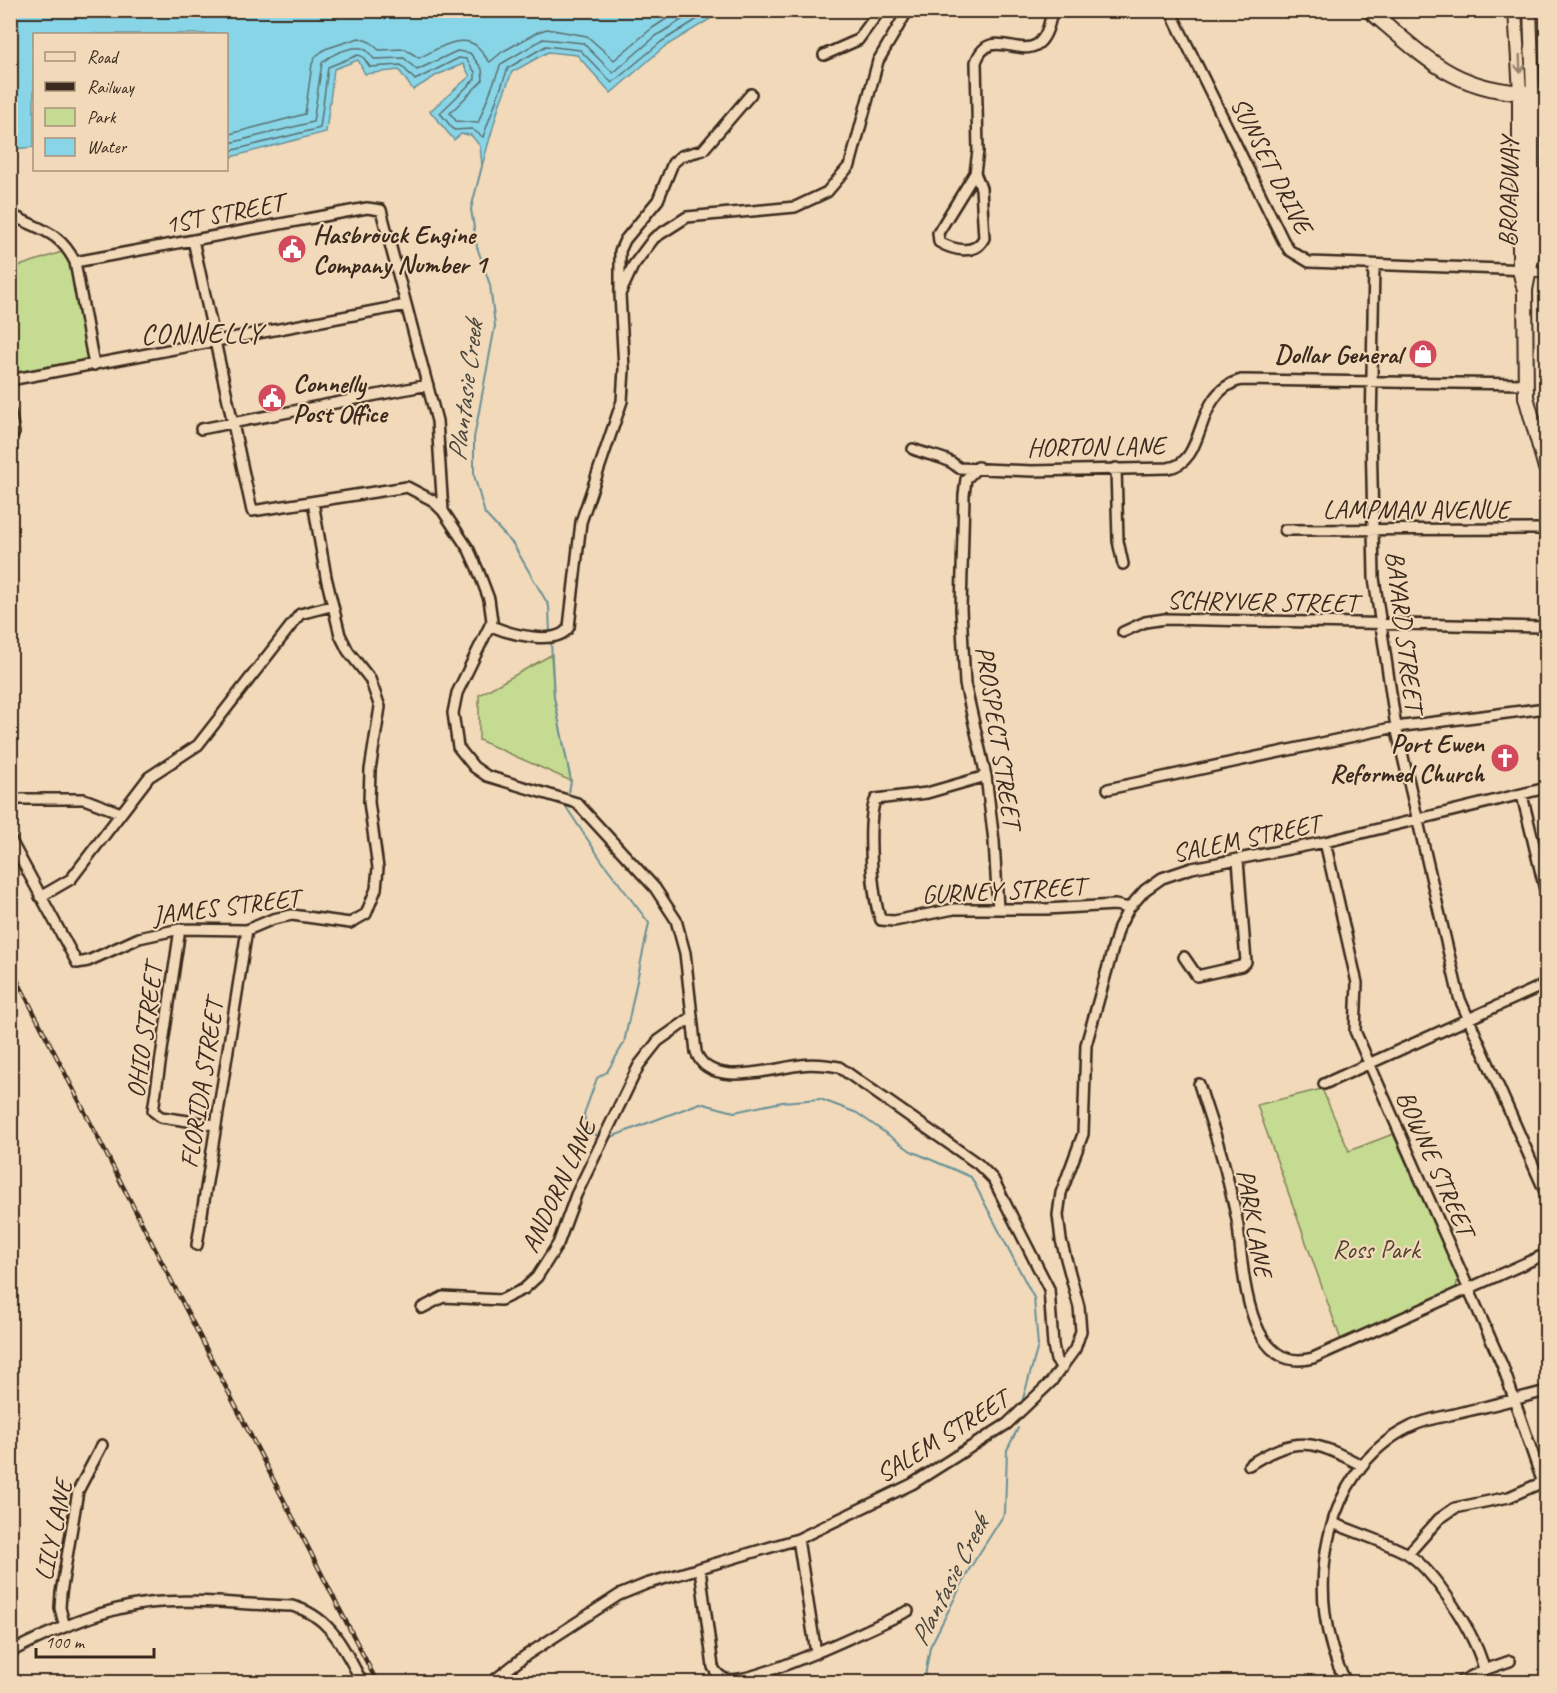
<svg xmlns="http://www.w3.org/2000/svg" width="1557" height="1693" font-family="Caveat,sans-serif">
	<rect width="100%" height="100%" fill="#f1d9b9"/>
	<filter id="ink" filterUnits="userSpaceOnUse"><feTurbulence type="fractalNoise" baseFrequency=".0167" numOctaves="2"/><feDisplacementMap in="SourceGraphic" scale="12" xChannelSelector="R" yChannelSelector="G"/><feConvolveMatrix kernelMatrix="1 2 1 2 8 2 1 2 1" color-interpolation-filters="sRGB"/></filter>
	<g filter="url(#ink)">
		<path fill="#c5db91" stroke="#808258" stroke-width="1.5" d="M65,251L73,265L88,359L12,373L10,269Z
			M551,655L554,697L571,781L479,740V695Z
			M1322,1089L1349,1151L1393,1134L1458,1278L1456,1288L1341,1340L1257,1105Z"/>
		<path fill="#88d5e7" stroke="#699197" stroke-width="1.5" d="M10,11L11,10L723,11L664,47L611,93L577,55L548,52L512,72L499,106L482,166L480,146L471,135L461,134L454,140L430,111L470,76L463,64L437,75L413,90L399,70L365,74L358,60L334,69L326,132L227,158L226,34H34V147L15,149L13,138H10Z"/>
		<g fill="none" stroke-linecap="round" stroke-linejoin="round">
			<path stroke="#5a6e6e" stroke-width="1.5" d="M226,135L305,114L312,64L316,56L325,49L359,38L370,42L379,50L405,49L419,58C436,50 461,32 478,47C483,52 485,58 490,62L502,52L538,32L547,29L587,36L614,60L651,29L680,10
				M226,144L313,122L322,63C329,55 354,44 364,49C369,51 371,56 374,59L404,58L417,70L457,51L470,53L482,69L483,80L450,113L456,121L478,123L501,64L543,39L583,43L613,73L656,36L697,10
				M226,152L320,128L328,67L358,55L363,57L370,67L401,65L415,80L459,58L466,59L475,72V79L440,113L454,130L472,129L483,137L508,68L546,46L580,50L612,83L661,42L712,10"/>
			<path stroke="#699197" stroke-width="2" d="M482,166L471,209L477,247L490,285L495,326L474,438V475L485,514L513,544L549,606L550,635
				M551,641L554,697L571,781L569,792
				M566,807L602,861L649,923L624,1043L607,1072L597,1078L584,1114L586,1125L591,1133L599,1136
				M611,1137L700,1103L734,1112L782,1102L820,1099L857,1113L911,1151L971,1177L1034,1298L1038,1346L1022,1402
				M924,1682L930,1647L970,1568L1005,1513L1007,1450L1018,1428"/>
			<g stroke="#3b2a1e" stroke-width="14">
				<path id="minor" d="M1170,10L1283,240L1289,250L1309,262L1530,270L1546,274
					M1382,21L1389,10
					M824,55L858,40L880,10
					M1533,93L1546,91
					M975,173L978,151L976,62C993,14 1041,87 1052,10
					M975,173L981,188L984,238C975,256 953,250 939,242L938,233Z
					M10,214C39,230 59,230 75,262L94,365
					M193,240L252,511L407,487L432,500L443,511
					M75,262L367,208L381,210L437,421L443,511L469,550L478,570L489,599L492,621L457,693L453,713L458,747L474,767L487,776L577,803L655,888L676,920L685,953L696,1052C709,1090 773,1068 801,1065C814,1063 826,1065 839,1067L978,1164L993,1179L1049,1289L1053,1345L1056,1360L1062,1368
					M1374,265L1371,430L1374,578L1396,727L1459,997L1546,1194
					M620,292V251L625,240L658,200L673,163L681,156L703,150L751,94
					M10,380L406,305
					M10,412L14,433
					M201,429L428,385
					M913,449C929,456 946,456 959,468L1032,471L1168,468C1209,462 1191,393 1241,380L1525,384
					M978,467L966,479L964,495L961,609L965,684L986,776L994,841L998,909
					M1116,468L1118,541L1123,564
					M1285,530L1546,529
					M491,626C510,634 557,647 569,627L581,522L622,401L624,369L620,294L633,266L654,238L687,217L795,207L827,192L850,165L878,61L908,10
					M1123,632L1145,622L1165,619L1546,627
					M986,776L927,793L876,799C866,816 872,902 881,920L894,921L954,909H1046L1115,905L1129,908
					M1108,789L1396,727L1546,708
					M1522,795L1546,894
					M10,799H84L121,813
					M10,839L77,963L88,961L139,938L180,929L247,930L273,919L292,915L350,923L366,914L376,889L378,868L369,802L370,770L380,707L370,679L348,651L340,635L326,577L313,502
					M1325,842L1357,983L1355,1031L1503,1367L1546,1492
					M40,897L71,879L149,777L198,745L300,614L331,606
					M180,929L153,1111L161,1117L215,1125
					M1184,957L1197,976L1241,966L1246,962L1238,860
					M1199,1084C1209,1117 1222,1151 1229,1185C1232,1198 1236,1212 1238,1226C1243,1267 1246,1376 1313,1358L1546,1254
					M1324,1084L1546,984
					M197,1245L247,930
					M422,1308L443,1297L501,1300L524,1289L537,1277L558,1244L576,1195L639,1065L658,1041L692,1017
					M1249,1465C1296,1435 1314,1440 1361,1465
					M1333,1523C1357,1533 1383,1541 1406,1553C1434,1569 1478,1638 1484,1670
					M798,1539L816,1653
					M1408,1554L1439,1519L1455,1508L1509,1497L1543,1482
					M700,1569L713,1667C716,1673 719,1677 726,1679C752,1686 878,1625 908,1611
					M65,1627L60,1608L61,1593L78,1491L102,1445
					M10,1652C53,1630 101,1609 149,1603C195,1598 245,1605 292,1606C331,1616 344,1649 362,1682
					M492,1682L525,1656L619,1595L646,1584L798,1539L912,1484L1007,1424L1051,1382L1075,1349L1081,1331L1079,1307L1061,1240L1058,1215L1061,1193L1083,1134L1086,1045L1119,927L1129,908L1145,890L1162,878L1192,868L1325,842L1546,788
					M1346,1682C1302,1600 1321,1470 1410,1427C1427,1418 1449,1416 1467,1411C1494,1405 1520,1398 1546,1391
					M1460,1682L1484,1670L1510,1661"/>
			</g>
			<g stroke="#3b2a1e" stroke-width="16">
				<path id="major" d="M1515,10L1520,93
					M1530,10L1533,93"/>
			</g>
			<g stroke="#3b2a1e" stroke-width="18">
				<path id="highway" d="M1369,10C1425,57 1455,92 1533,93L1532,253L1525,290
					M1520,93V270L1525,290L1526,397L1546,468"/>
			</g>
			<use href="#minor" stroke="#f1d9b9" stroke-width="9"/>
			<use href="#major" stroke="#f1d9b9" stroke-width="12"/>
			<use href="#highway" stroke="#f1d9b9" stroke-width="14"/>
			<g stroke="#3b2a1e" stroke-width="4.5">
				<path id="rail" d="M10,966L377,1682"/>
			</g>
			<use href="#rail" stroke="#f1d9b9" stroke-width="2" stroke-dasharray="7" stroke-linecap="butt"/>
		</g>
		<defs><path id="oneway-shaft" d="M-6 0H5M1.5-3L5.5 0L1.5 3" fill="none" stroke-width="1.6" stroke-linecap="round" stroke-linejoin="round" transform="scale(1.5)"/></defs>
		<use stroke="#96826c" href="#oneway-shaft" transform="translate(1520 64) rotate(88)"/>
	</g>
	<defs>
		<g id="civic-disc" transform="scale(1.5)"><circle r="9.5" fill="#d1495b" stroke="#f1d9b9"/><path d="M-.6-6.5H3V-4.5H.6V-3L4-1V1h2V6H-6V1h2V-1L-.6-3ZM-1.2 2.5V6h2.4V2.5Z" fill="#fff"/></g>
		<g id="shop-disc" transform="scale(1.5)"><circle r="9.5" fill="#d1495b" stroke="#f1d9b9"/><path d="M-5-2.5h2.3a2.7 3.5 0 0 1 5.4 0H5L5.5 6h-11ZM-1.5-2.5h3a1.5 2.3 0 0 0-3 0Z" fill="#fff"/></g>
		<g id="church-disc" transform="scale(1.5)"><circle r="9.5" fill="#d1495b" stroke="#f1d9b9"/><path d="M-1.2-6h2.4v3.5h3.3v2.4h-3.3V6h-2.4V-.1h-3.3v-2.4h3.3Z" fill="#fff"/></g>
	</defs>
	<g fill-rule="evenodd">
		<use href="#civic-disc" x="292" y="249"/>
		<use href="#shop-disc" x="1423" y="354"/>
		<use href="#civic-disc" x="272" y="398"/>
		<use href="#church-disc" x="1505" y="758"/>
	</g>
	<g text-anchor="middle" stroke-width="4.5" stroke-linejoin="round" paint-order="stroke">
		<g font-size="26" fill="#3b2a1e" stroke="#f1d9b9">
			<text transform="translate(1272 165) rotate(63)" y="9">SUNSET DRIVE</text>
			<text transform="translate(1508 192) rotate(-89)" y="9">BROADWAY</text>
			<text transform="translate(224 213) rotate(-11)" y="9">1ST STREET</text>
			<text transform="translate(1096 446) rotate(-1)" y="9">HORTON LANE</text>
			<text x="1416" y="518">LAMPMAN AVENUE</text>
			<text transform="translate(1262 601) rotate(1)" y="9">SCHRYVER STREET</text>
			<text transform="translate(1405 631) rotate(83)" y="9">BAYARD STREET</text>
			<text transform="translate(999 737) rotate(81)" y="9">PROSPECT STREET</text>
			<text transform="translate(1246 838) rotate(-12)" y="9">SALEM STREET</text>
			<text transform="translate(1003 890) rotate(-3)" y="9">GURNEY STREET</text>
			<text transform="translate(226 906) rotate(-7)" y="9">JAMES STREET</text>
			<text transform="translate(144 1031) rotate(-82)" y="9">OHIO STREET</text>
			<text transform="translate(201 1084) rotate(-81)" y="9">FLORIDA STREET</text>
			<text transform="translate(1436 1163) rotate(66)" y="9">BOWNE STREET</text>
			<text transform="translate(558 1186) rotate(-65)" y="9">ANDORN LANE</text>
			<text transform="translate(1255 1223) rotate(80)" y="9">PARK LANE</text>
			<text transform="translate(942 1436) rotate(-32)" y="9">SALEM STREET</text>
			<text transform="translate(53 1530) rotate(-78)" y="9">LILY LANE</text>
		</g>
		<g font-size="26" font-weight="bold" fill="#3b2a1e" stroke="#f1d9b9" text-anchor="start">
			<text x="313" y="243">Hasbrouck Engine<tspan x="313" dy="30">Company Number 1</tspan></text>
			<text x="1402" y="363" text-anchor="end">Dollar General</text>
			<text x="293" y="392">Connelly<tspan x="293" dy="30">Post Office</tspan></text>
			<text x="1484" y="752" text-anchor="end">Port Ewen<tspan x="1484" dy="30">Reformed Church</tspan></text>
		</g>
		<g font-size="26" fill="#50452f" stroke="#f1d9b9">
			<text x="1376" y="1258">Ross Park</text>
		</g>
		<g font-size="27" font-style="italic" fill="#47443c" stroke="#f1d9b9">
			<text transform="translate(465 391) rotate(-83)" y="9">Plantasie Creek</text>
			<text transform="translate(949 1581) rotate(-63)" y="9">Plantasie Creek</text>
		</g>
		<g font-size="28" letter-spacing="1.5" fill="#3b2a1e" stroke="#f1d9b9">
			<text x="202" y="343">CONNELLY</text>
		</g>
	</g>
	<rect width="1557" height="1693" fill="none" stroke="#f1d9b9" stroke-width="36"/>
	<rect x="18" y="18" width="1521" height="1657" fill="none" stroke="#3b2a1e" stroke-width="2" filter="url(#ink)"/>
	<rect x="33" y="33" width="195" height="138" fill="#f1d9b9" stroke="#a8937b" stroke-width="1.5"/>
	<rect x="45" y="52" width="30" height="9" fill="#f1d9b9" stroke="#a8937b" stroke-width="1.5"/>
	<text x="87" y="63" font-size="18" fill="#3b2a1e">Road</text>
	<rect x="45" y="82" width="30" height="9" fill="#3b2a1e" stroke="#a8937b" stroke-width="1.5"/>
	<text x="87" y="93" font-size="18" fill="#3b2a1e">Railway</text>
	<rect x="45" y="108" width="30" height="18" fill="#c5db91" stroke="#a8937b" stroke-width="1.5"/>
	<text x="87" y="123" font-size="18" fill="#3b2a1e">Park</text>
	<rect x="45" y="138" width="30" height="18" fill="#88d5e7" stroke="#a8937b" stroke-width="1.5"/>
	<text x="87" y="153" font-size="18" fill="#3b2a1e">Water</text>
	<path d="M36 1648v9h118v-9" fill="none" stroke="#3b2a1e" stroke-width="3"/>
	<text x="45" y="1648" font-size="18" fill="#3b2a1e" stroke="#f1d9b9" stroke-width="4.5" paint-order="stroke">100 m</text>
</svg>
